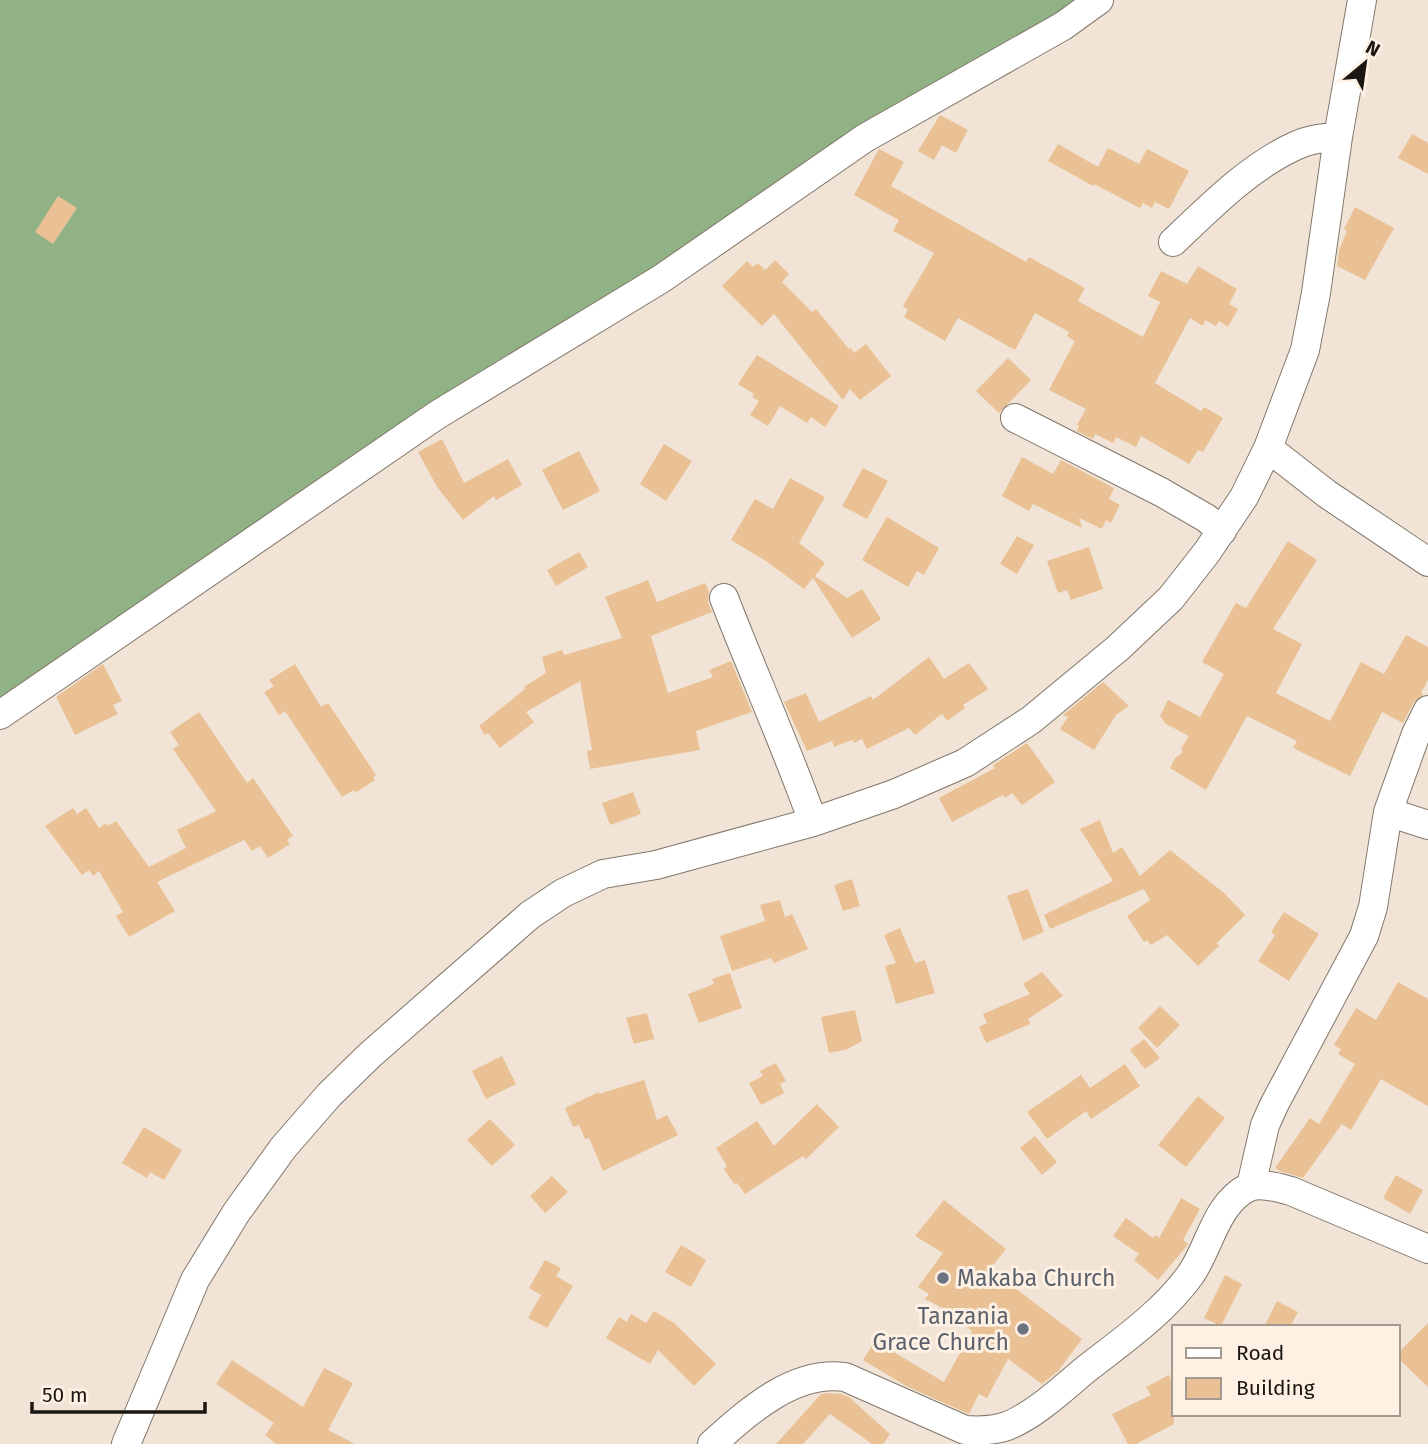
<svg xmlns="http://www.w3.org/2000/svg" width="1428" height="1444" font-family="'Fira Sans',sans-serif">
	<rect width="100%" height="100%" fill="#f1e4d6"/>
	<path fill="#91b284" d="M0,0H1081L655,271L0,702Z"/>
	<path fill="#e9c195" d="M940,115L968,130L956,153L942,145L934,160L918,151Z
		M1412,134L1428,143V174L1398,158Z
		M1058,144L1098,167L1108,148L1139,164L1147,149L1189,171L1169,209L1155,202L1152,208L1143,203L1140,208L1094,184L1093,186L1048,161Z
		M879,149L904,162L891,186L1026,262L1029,257L1085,288L1078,301L1143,337L1160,302L1148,296L1161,271L1187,284L1198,266L1237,289L1229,304L1238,309L1228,327L1219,321L1216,326L1205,320L1203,326L1190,318L1155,383L1201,411L1204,407L1223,418L1203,452L1198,450L1189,464L1141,436L1136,447L1116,437L1113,443L1095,434L1093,439L1077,431L1079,426L1077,425L1086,409L1049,390L1075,341L1067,336L1069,332L1035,313L1015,350L958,318L945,341L904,317L908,310L903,306L934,253L893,231L899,220L854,195Z
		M58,196L77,208L53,244L35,232Z
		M1355,207L1394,228L1365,280L1337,266L1339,250L1347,231L1344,229Z
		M775,260L789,274L782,282L812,312L816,309L849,349L851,348L854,353L866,344L891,376L860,400L850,389L843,400L774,314L762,326L722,286L747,261L753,267L758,263L765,270Z
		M757,355L839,406L825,427L811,417L807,423L780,406L768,426L750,415L759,401L752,397L754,394L738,384Z
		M1008,358L1031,380L999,413L976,391Z
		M442,439L464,483L508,459L522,485L496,500L494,496L463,520L437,487L418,452Z
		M664,444L692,461L666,501L640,484Z
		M579,451L600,491L563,510L542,470Z
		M1022,457L1053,474L1061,460L1114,488L1109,499L1120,505L1111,523L1106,520L1102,529L1079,518L1082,528L1033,504L1029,511L1002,496Z
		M863,468L888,481L867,519L842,506Z
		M790,478L825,497L799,543L825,563L815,576L847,598L862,589L881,619L852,638L813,578L804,589L766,561L731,540L755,499L773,509Z
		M887,517L939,548L924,575L917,571L908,587L862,560Z
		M1017,536L1034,545L1017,574L1000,564Z
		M1288,541L1317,560L1273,629L1302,644L1276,693L1330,721L1361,662L1384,674L1406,635L1428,647V680L1421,693L1423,695L1414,702L1403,723L1382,712L1350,776L1293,748L1297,741L1247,716L1206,790L1170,768L1175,758L1183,752L1181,749L1189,736L1166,724L1160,716L1168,700L1200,717L1224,674L1202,662L1236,603L1246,608Z
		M1089,547L1103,589L1071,600L1067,590L1058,593L1047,561Z
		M579,552L588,567L556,586L547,570Z
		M648,580L657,602L705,583L709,592L708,603L712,612L651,636L668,693L713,677L709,670L731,661L752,712L696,731L700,750L590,769L587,751L592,750L580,681L526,712L534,722L500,748L488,733L485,735L479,726L525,689L524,687L546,673L542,657L562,650L564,655L622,638L605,597Z
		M929,657L944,679L969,663L988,689L963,705L965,708L947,721L942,714L915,735L909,728L867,749L862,739L854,743L852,740L834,747L832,741L807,751L784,702L806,693L819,722L871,696L873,700Z
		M103,664L122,701L113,705L118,714L75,735L56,697Z
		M295,664L321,707L328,703L376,775L373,777L375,780L355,793L354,790L342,797L285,711L279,715L264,692L274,686L269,680Z
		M1103,682L1129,706L1116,715L1094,750L1060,729L1068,717L1063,715Z
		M199,712L247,783L253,778L293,836L287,840L290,844L268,858L260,846L252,851L244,840L157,882L175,911L129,937L116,916L123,912L99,871L93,876L89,870L82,875L45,826L73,808L77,814L86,808L99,828L106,823L108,826L116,821L149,867L186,848L177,830L216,811L173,749L179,745L170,732Z
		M1027,743L1055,782L1022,805L1012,793L1005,798L1003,795L952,822L939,798L995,768L993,765Z
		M633,792L641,814L610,825L602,803Z
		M1100,820L1113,853L1122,847L1140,876L1170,850L1224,893L1245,915L1217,943L1219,946L1198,966L1167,935L1151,945L1147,940L1144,942L1127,916L1150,900L1144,889L1050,929L1044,915L1113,881L1080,829Z
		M852,879L860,906L843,911L834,885Z
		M1028,889L1044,932L1023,941L1007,896Z
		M780,900L785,917L792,914L808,949L774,963L771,958L732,971L720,936L765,921L760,905Z
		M1284,912L1319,934L1289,981L1258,961L1275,935L1271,932Z
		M900,928L915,963L925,960L935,993L896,1004L885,966L896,963L884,935Z
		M1042,972L1063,996L1028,1019L1030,1024L986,1043L979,1027L987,1023L983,1014L1030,994L1023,984Z
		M730,973L742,1008L699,1023L688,994L714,984L712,979Z
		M1398,982L1428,999V1106L1381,1079L1351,1130L1342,1124L1303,1178L1280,1171L1275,1168L1310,1118L1319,1124L1355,1064L1338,1054L1341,1049L1334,1045L1356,1008L1376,1020Z
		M1160,1006L1180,1025L1157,1048L1138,1028Z
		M855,1010L862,1041L848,1049L829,1053L821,1017Z
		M647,1013L654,1039L634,1044L626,1018Z
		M1144,1039L1160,1058L1145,1069L1130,1050Z
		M502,1056L516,1084L486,1099L472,1071Z
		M776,1063L786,1081L780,1084L784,1093L761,1105L749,1083L763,1076L760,1071Z
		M1125,1064L1140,1086L1091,1119L1086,1111L1047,1139L1027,1112L1081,1075L1090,1088Z
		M644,1080L657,1120L667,1115L678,1135L603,1171L589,1138L585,1139L579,1125L573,1127L565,1108L599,1092V1094Z
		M1198,1096L1225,1118L1186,1167L1158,1145Z
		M817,1104L839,1127L806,1159L803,1156L745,1194L737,1183L734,1184L724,1169L727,1166L716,1148L757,1121L774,1146Z
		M490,1119L515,1145L492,1166L467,1140Z
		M144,1127L182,1150L164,1180L150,1172L147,1178L122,1163Z
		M1035,1136L1057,1162L1042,1175L1020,1148Z
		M1396,1175L1423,1190L1410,1214L1383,1198Z
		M552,1176L568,1192L545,1213L530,1196Z
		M1181,1198L1200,1209L1183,1240L1188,1244L1187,1246L1158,1280L1134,1260L1139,1254L1113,1236L1126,1218L1153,1238L1156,1235L1159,1238Z
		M944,1200L1006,1249L990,1269L1082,1339L1058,1371L1042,1384L1008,1359L987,1398L979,1394L969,1414L906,1386L863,1360L875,1341L944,1382L972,1331L944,1309L925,1299L929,1294L918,1287L943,1253L915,1236Z
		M681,1245L706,1260L691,1287L665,1272Z
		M545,1260L561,1268L556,1276L573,1286L547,1328L528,1318L541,1295L529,1288Z
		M1225,1275L1242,1284L1221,1326L1204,1318Z
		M1277,1301L1298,1312L1290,1327H1264Z
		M654,1311L674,1323L716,1364L694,1386L658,1350L650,1364L606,1338L619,1317L627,1322L631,1314L646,1323Z
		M1428,1323V1387L1398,1358V1353Z
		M232,1360L303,1407L324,1368L353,1383L328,1430L355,1444H276L265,1435L274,1423L216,1384Z
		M1169,1375L1174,1386V1424L1136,1444H1128L1112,1414L1151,1395L1146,1387Z
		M827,1393L841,1394L849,1397L890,1434L883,1444H872L830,1414L803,1444H776L821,1394Z"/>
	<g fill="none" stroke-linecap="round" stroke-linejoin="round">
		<g stroke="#82766a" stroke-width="30">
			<path id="street" d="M1173,242C1210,207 1249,167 1295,146C1309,139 1323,138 1338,137
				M1015,418L1161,492L1206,518L1222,531
				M1268,448L1327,494L1428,562
				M724,598C753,673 786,746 813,822
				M0,715L437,415L661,279L865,138L1063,26L1099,0
				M1388,812L1428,825
				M1251,1186L1265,1125L1274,1105L1364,936L1373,907L1388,812L1416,734L1428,710
				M126,1444L195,1280L236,1213L283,1148L329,1095L370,1055L530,915L563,893L603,874L656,865L813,822L894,794L965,763L1031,720L1118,648L1171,598L1207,552L1244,497L1268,448L1305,350L1316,293L1338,137L1362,0
				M712,1444C748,1412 793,1370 845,1377L965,1430C979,1431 993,1431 1007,1426C1035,1415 1062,1389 1085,1370C1122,1341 1163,1313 1191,1274C1210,1246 1216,1203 1249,1187C1261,1182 1279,1188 1291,1191L1428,1249"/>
		</g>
		<use href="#street" stroke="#fff" stroke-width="28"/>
	</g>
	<g fill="#6b7280" stroke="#fef1e3" stroke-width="2.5">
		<circle cx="943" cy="1278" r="7"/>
		<circle cx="1023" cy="1329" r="7"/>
	</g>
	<g text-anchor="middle" stroke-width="6" stroke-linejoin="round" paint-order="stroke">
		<g font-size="23" fill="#5b616d" stroke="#fef1e3" text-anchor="start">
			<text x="957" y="1286">Makaba Church</text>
			<text x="1009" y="1324" text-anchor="end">Tanzania<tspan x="1009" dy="26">Grace Church</tspan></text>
		</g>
	</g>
	<rect x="1172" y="1325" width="228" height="91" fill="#fef1e3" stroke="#a3998f" stroke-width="2"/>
	<rect x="1186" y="1348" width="35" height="10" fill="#ffffff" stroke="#a3998f" stroke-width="2"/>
	<text x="1236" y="1360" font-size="21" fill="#1b1612">Road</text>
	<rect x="1186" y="1378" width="35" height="21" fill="#e9c195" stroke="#a3998f" stroke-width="2"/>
	<text x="1236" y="1395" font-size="21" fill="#1b1612">Building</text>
	<g transform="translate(1365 63) rotate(29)" stroke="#fef1e3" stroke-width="5" paint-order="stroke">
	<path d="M0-5L12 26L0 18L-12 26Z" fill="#1b1612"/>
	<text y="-10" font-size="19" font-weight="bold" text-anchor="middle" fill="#1b1612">N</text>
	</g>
	<path d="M32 1402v10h173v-10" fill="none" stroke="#1b1612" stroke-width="3.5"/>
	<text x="42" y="1402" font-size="21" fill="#1b1612" stroke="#fef1e3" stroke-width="5" paint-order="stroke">50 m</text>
</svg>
